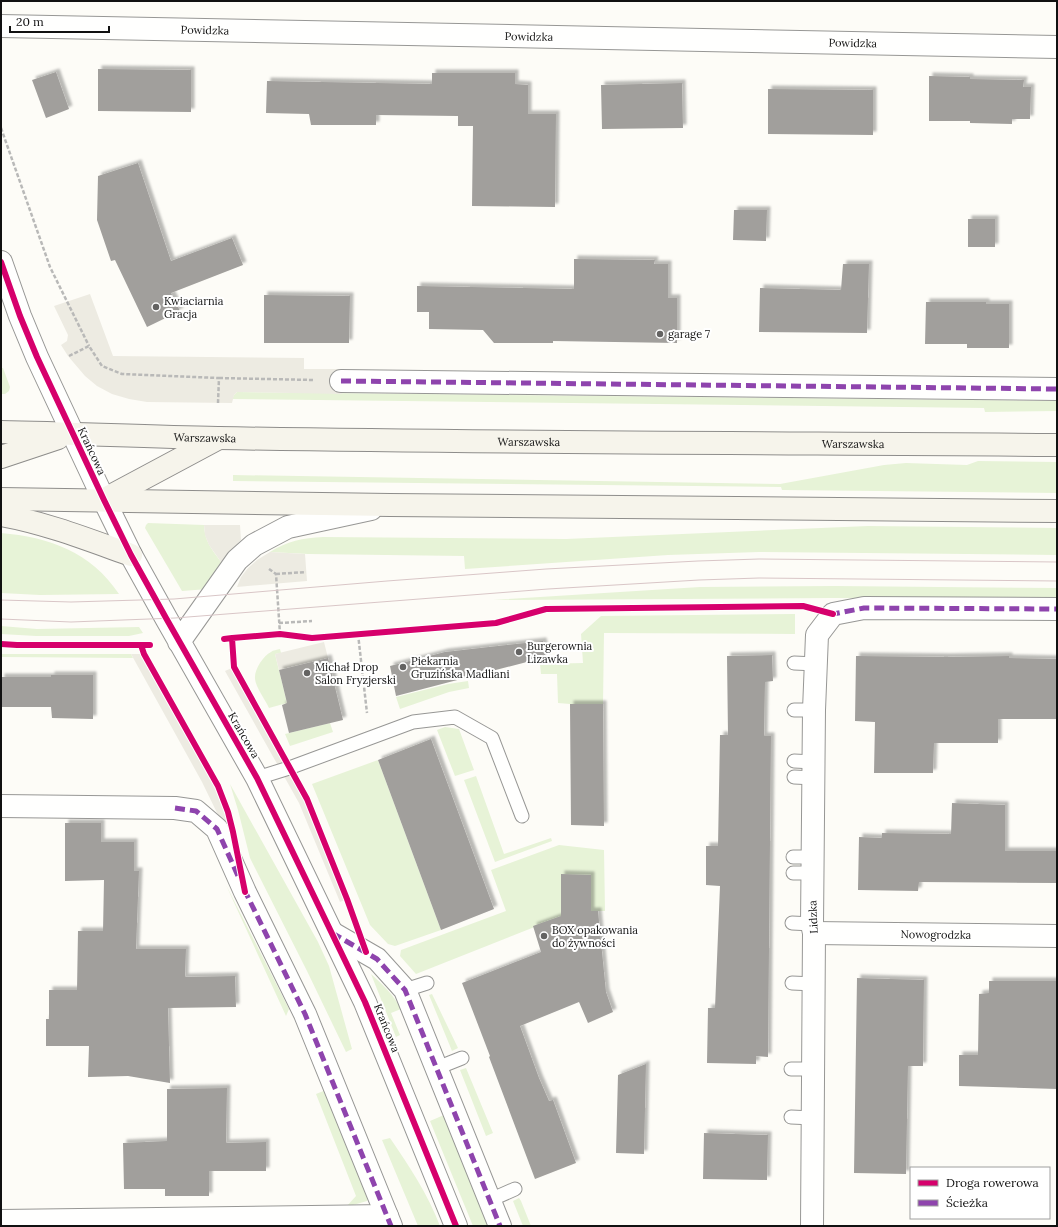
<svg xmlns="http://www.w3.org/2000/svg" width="1058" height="1227" font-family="Lora,serif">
	<defs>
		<filter id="shadow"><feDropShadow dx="3.5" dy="-3.5" stdDeviation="1" flood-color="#0004"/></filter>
	</defs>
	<rect width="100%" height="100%" fill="#fdfcf7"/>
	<path fill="#e7f3d7" d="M1,368H3L10,387L9,391L5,394H1Z
		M237,392L1057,401V411L985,412L984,408L232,399L234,395Z
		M978,461L1057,462V493L782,490L781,487L233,481V475L780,484L884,465L906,463L967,465Z
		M148,523L204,525C205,542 211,548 221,562L215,571L208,589L182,591L145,528L146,525Z
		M868,526L1057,528V555L759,552L668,555L465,569L464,556L308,554L270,552C287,541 303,538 323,537L566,539Z
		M1,533C49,537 91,552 119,594L40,595L1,593Z
		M835,586L1057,588V599L832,598L493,600L700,587Z
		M795,614V634L604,633L603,704H570L558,703L557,674H541L540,664L583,663L581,634L601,616Z
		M1,626L37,629L139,627L143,633L129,636H36L1,634Z
		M280,649L281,653L275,654L287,703L269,708C265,699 256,688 255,679C254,670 263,656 271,652C273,650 277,650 280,649Z
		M1,654H131L133,658L1,657Z
		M468,681L469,688L449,692L400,709L396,697L448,684Z
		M330,723L333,732L290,746L285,734Z
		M445,727L459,729L474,770L455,776L437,730Z
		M378,760L441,930L395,946L388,944L370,925L312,784Z
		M476,776L504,854L551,838L552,841L495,862L464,780Z
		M230,784L318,942L329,966L352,1049L346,1052L307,971L250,858L238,810Z
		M559,845L604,850L605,911H575L416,974L400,956L401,950L506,911L491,870Z
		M226,885L289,1009L286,1016Z
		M371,974C383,985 393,994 401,1009L391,1013L400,1035L396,1037Z
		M432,994L458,1048L452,1051L429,995Z
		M466,1068L493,1133L486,1136L460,1070Z
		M326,1090L369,1196L367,1201L346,1207L356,1196L316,1094Z
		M444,1115L488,1226H473L430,1121Z
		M390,1138C409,1166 428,1194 440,1226H418L382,1140Z
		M519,1198L521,1201L531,1226H523L513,1201Z"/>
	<path fill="#edebe2" d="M90,294L113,356L304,358V369H341L342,394L237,392L234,395L232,403L147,402L129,399L112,394L97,386L85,376L68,356L61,345L67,341L68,335L54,306Z
		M204,525H240L241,540L221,562L209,545L205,535Z
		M270,552L305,554L307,581L237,587L241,577L248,568L257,560Z
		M324,642L328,658L279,670L275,654Z
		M131,654H144L218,786L228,812L238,856L202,782Z
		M234,667L307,799L347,899L340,902L299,803L225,671Z"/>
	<path fill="#a19f9c" filter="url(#shadow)" d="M98,69L191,70V112L98,111Z
		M56,72L69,109L46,118L32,80Z
		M432,73H515V84L528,85V114H556L555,207L472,206L473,126H458V116L376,115V125H311L309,114L266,113L267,81L432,84Z
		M929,76L970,77V79L1024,80L1023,87H1031L1030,119H1012V124L970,123V121H929Z
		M682,83L683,128L602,129L601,85Z
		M768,89L873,90V135L768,134Z
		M138,163L171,261L232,238L243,265L171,293L180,311L147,327L115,260L111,261L97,220L98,176Z
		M734,210H767L766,241L733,240Z
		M968,219H995V247H968Z
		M574,259L655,260L654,264H668V298H677V343L553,341V343H494L483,330L429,329V312H417V286L574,289Z
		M843,264H869L867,333L759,332L760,288L841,290Z
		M264,295L350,296L349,343H264Z
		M926,302H986V304H1009V348H967V344H925Z
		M543,641L546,657L396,696L390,666L445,652Z
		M772,655L773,681L765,682L764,736H771L768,1057L756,1056V1064L707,1063L708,1008H715L720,886L706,885V846H718L720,735H728L727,656Z
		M856,656L947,657L1009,656V658L1057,659V719H998V743H934L933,773H874L875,722L855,721Z
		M328,658L343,720L289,733L282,705L287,703L279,670Z
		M51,675H93V719L52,718L51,707H1V677H51Z
		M570,704H603L604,826L571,825Z
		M431,739L494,909L441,930L378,760Z
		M952,803L1005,805V851H1057V883L919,882L918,891L858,890L859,837L882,838V833L951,834Z
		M65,823H101V842H134V871H139L136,949H186L185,977L235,976L236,1007L168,1008L170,1083L128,1076L88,1077L89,1046H46V1019H49V990H77L78,931H103L104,880L65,881Z
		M561,874L591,875V911H598L606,992L613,1012L588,1023L579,1002L520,1026L539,1078L549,1101L553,1100L576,1163L535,1179L489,1057L490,1056L462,983L541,952L533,926L561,916Z
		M857,978L924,980L923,1066H908L906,1174L854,1173Z
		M989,981H1057V1089L959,1086V1055H978L979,994L989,993Z
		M646,1064L644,1154L616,1153L618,1075Z
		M227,1088L226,1143L266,1142V1171H209V1196H165V1189H124L123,1143L167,1141V1089Z
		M704,1133L768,1135L767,1180L703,1179Z"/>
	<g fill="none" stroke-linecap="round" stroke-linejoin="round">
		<g stroke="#979795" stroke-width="15">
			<path id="service" d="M794,663L816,664
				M794,710H814
				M794,761L814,762
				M794,777L814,778
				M257,778L289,768L413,722L455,717L492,738L522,816
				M793,857H813
				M793,873H812
				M792,923L812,924
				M792,983L814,984
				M405,990L427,983
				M437,1068L462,1058
				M791,1069H813
				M791,1117L813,1118
				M490,1200L515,1189"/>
		</g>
		<g stroke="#979795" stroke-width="24">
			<g id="minor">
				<path id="s1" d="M1,26L1057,47"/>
				<path d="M341,381L1057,389"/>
				<path d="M1,806L175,808L196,811L217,829L245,892L305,1014L391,1226"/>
				<path d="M332,933L377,959L405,990L500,1226"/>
				<path id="s2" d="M814,933L1057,936"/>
				<path d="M1,1221L387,1216"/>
				<path d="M812,1226L814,933L812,924L814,710L817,635L833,614L864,608L1057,609"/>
			</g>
		</g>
		<g stroke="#979795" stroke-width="24">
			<path id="tertiary" d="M1,262L20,316L37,357L104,500L131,555L166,618L257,778L365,1002L456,1226
				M179,642L237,560L254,545L288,527L371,509"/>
		</g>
		<g stroke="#8e8d8b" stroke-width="24">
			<g id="secondary">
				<path id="s3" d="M1,432C74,433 146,437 218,438C498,443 778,443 1057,445"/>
				<path d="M1,457L58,438"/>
				<path d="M1,499L390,505L1057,511"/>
				<path d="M105,499L219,438"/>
				<path d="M1,515C46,523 89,540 131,555"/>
			</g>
		</g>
		<path stroke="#b9b9b8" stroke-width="2.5" stroke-dasharray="4 2" stroke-linecap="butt" d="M1,128L50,267L89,346
			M69,356L89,346L102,366L122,374L219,378L218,403
			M219,378L314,380
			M269,569L276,574L280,634
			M276,574L306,572
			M279,623L312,621
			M358,634L367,713"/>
		<use href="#service" stroke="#fffffe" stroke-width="13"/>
		<use href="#minor" stroke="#fffffe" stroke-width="22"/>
		<use href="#tertiary" stroke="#fffffe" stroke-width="22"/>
		<use href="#secondary" stroke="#f6f4eb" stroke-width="22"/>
		<path stroke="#d9c6c7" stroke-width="1" d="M1,600L71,602L174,599L387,581L546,569L698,561L759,559L1057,562
			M1,619L71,622L175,618L548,589L699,580L759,578L1057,581"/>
		<path stroke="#8e44ad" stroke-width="5" stroke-dasharray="10 5" stroke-linecap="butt" d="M341,381L1057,389
			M830,613L833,614L864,608L1057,609
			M175,808L196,811L217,829L238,876
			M244,889L305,1014L391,1226
			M332,933L377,959L405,990L500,1226"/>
		<g stroke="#fff" stroke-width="8">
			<path id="cycleway" d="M1,262L20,316L37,357L104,500L131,555L166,618L257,778L365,1002L456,1226
				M232,638L280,634L312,638L496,623L546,609L803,606L833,614
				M224,639L232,638L234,667L307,799L347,899L366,952
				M1,644L17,645H150
				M141,645L144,654L218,786L228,812L233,832L245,892"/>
		</g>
		<use href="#cycleway" stroke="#d6006c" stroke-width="6"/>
	</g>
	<g fill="#646362" stroke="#fff" stroke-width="1.5">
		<circle cx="156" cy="307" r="4"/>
		<circle cx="660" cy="334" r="4"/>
		<circle cx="519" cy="652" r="4"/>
		<circle cx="403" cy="667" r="4"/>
		<circle cx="307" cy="673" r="4"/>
		<circle cx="544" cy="936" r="4"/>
	</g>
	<g text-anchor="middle" stroke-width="4" stroke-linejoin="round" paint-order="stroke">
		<g font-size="11" fill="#111" stroke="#fff">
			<text dy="4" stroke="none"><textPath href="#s1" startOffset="204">Powidzka</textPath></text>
			<text dy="4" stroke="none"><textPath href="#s1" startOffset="528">Powidzka</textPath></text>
			<text dy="4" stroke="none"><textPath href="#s1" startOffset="852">Powidzka</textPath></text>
			<text dy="4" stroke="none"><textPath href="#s3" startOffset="204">Warszawska</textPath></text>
			<text dy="4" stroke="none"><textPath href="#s3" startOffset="528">Warszawska</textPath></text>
			<text dy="4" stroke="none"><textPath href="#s3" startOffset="852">Warszawska</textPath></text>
			<text transform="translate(92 451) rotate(65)" y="4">Krańcowa</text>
			<text transform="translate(244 735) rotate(60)" y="4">Krańcowa</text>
			<text transform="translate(813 917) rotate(-93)" y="4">Lidzka</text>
			<text dy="4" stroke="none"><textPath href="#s2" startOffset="122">Nowogrodzka</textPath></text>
			<text transform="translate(387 1028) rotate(68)" y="4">Krańcowa</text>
		</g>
		<g font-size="11" fill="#111" stroke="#fff" text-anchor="start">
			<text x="164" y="305">Kwiaciarnia<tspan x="164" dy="13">Gracja</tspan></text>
			<text x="668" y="338">garage 7</text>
			<text x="527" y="650">Burgerownia<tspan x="527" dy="13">Lizawka</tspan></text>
			<text x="411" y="665">Piekarnia<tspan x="411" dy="13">Gruzińska Madliani</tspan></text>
			<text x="315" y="671">Michał Drop<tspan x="315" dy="13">Salon Fryzjerski</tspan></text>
			<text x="552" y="934">BOX opakowania<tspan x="552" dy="13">do żywności</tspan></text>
		</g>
	</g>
	<rect width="1058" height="1227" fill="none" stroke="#111111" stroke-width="4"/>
	<rect x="910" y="1167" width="140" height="52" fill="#ffffff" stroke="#a0a0a0"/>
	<rect x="918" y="1180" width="20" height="6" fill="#d6006c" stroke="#a0a0a0"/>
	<text x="946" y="1187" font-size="12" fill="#111111">Droga rowerowa</text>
	<rect x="918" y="1200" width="20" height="6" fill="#8e44ad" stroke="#a0a0a0"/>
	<text x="946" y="1207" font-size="12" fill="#111111">Ścieżka</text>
	<path d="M10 26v6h99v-6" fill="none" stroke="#111111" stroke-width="2"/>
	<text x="16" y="26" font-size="12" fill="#111111" stroke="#ffffff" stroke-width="3" paint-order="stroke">20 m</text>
</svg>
